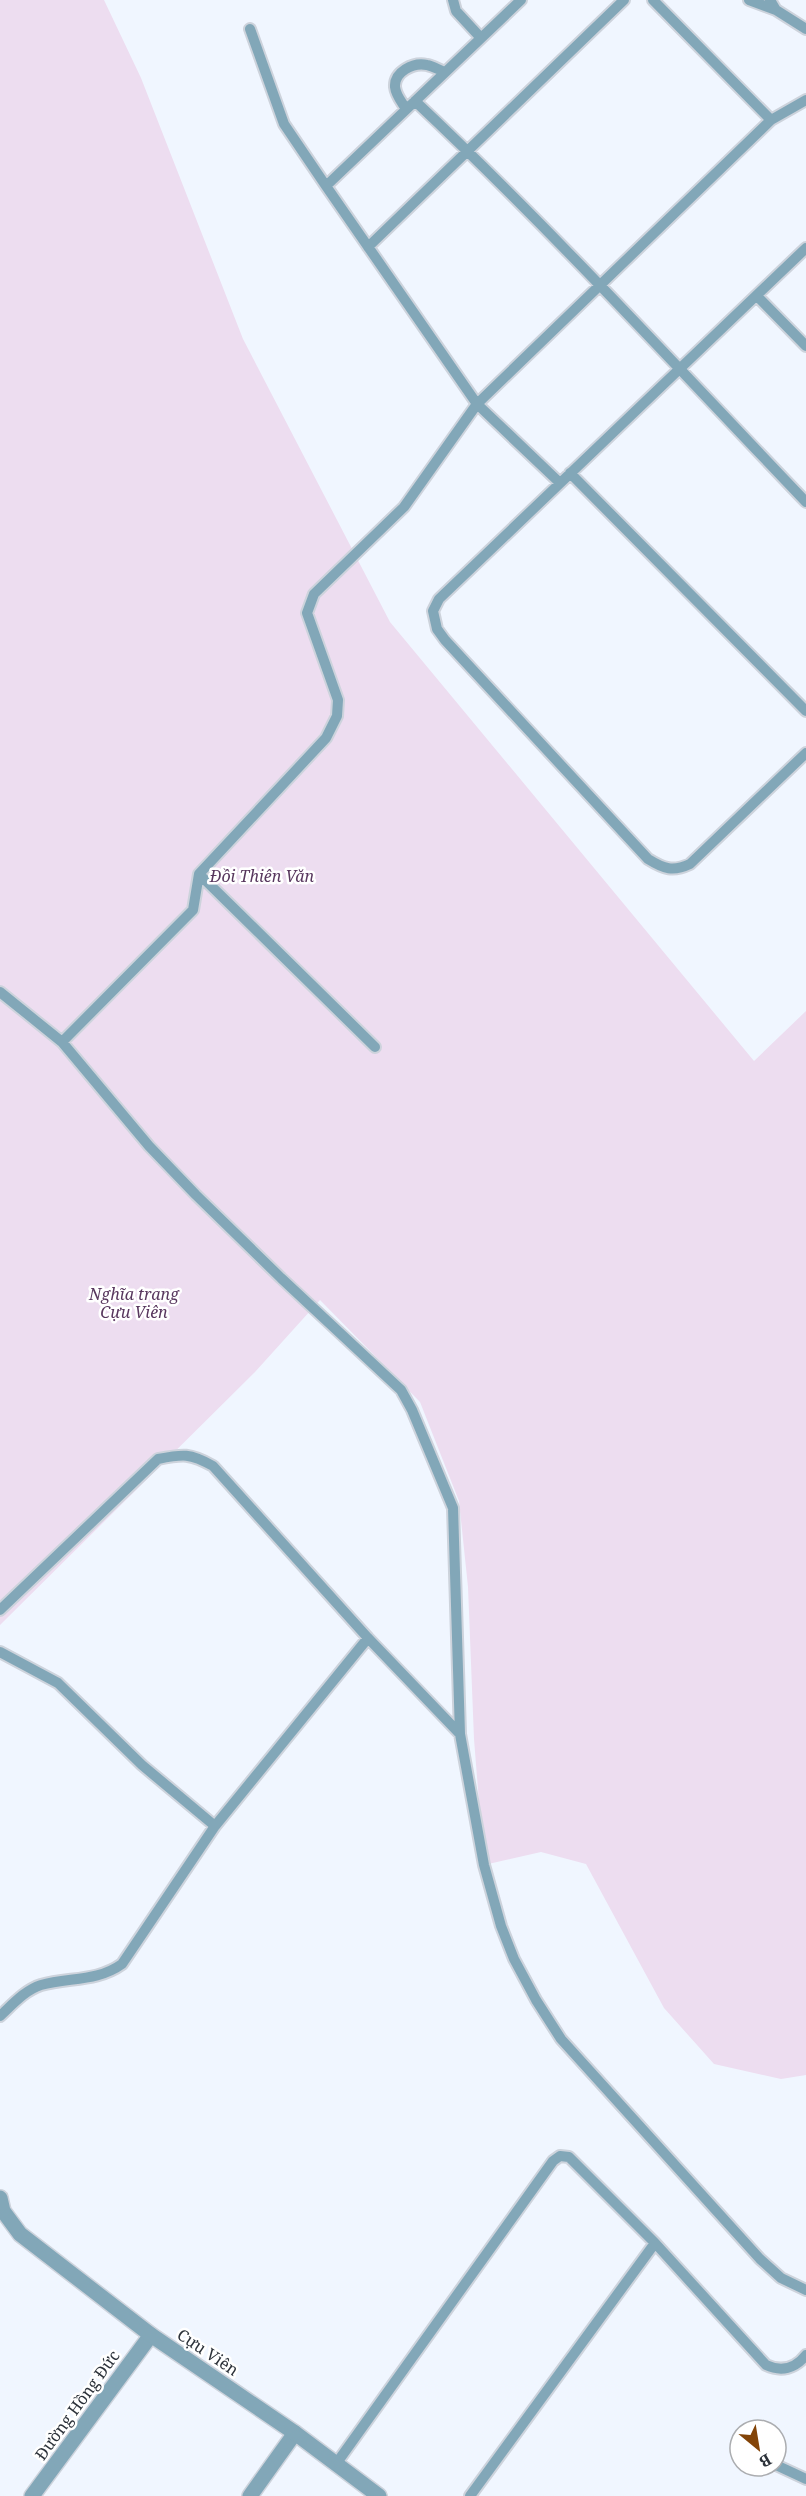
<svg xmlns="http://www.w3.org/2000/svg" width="806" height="2496" font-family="'Noto Serif',serif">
	<rect width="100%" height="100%" fill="#f0f6ff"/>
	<path fill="#edddf0" d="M0,0H104L141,78L243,339L390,622L754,1061L806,1011V2075L781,2079L714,2064L664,2008L586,1864L541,1852L484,1865L474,1739L468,1587L459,1501L420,1402L320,1300L255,1372L0,1625Z"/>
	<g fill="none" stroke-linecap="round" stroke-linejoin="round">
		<g stroke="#cdd3dc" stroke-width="14">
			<path id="service" d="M453,0L456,11L481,38
				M653,0L771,120L806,100
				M749,0L776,10
				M770,0L776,10L806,29
				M250,29L284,124L326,186L477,404L560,483
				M415,101C551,229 677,367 806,502
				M406,109C402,102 396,96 395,87C394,72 413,62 427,65C433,66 439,70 445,72
				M326,186L521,0
				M368,247L624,0
				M806,248L439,599L433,611L437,629L445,640L648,859C664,869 673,872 690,864L806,753
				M758,297L806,346
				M570,473L806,711
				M199,874L375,1047
				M0,992L62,1042L149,1146L196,1195L281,1278L401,1390L412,1410L453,1508L460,1734L484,1865L501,1926L514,1959L536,2000L561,2039L760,2259L781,2278L806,2290
				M62,1042L193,910L199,874L326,738L337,716L338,700L307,613L314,594L404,507L477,404L771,120
				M0,1610L158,1459C183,1454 190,1453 213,1466L368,1638L460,1734
				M0,1652L58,1683L142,1765L215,1826
				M0,2016C12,2005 25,1990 41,1985C69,1977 97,1982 122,1964L215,1826L368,1638
				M336,2464L553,2161L560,2156L569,2157L655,2243L766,2365C781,2372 795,2369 806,2355
				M776,2465L806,2479
				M470,2496L655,2243"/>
		</g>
		<g stroke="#cdd3dc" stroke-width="18">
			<path id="minor" d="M32,2496L151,2335
				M250,2496L295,2433"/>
		</g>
		<g stroke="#cdd3dc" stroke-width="18">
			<path id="tertiary" d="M0,2198L3,2211L20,2234L151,2335L295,2433L379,2496"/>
		</g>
		<use href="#service" stroke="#82a7b8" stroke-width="10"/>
		<use href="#minor" stroke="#82a7b8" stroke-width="15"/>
		<use href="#tertiary" stroke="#82a7b8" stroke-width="15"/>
	</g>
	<g text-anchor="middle" stroke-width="5" stroke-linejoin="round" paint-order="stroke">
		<g font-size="16" font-style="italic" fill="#58375e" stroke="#fff">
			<text x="262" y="882">Đồi Thiên Văn</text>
			<text x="134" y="1300">Nghĩa trang<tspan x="134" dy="18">Cựu Viên</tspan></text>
		</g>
		<g font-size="16" fill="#2c323a" stroke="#fff">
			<text transform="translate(208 2352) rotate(34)" y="6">Cựu Viên</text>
			<text transform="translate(77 2405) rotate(-54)" y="6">Đường Hồng Đức</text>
		</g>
	</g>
	<g transform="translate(758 2448) rotate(150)"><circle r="28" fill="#ffffff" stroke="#abadb0" stroke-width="1.5"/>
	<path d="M0-4.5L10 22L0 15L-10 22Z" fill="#834408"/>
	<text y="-9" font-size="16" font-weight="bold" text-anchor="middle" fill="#2c323a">B</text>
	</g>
</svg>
